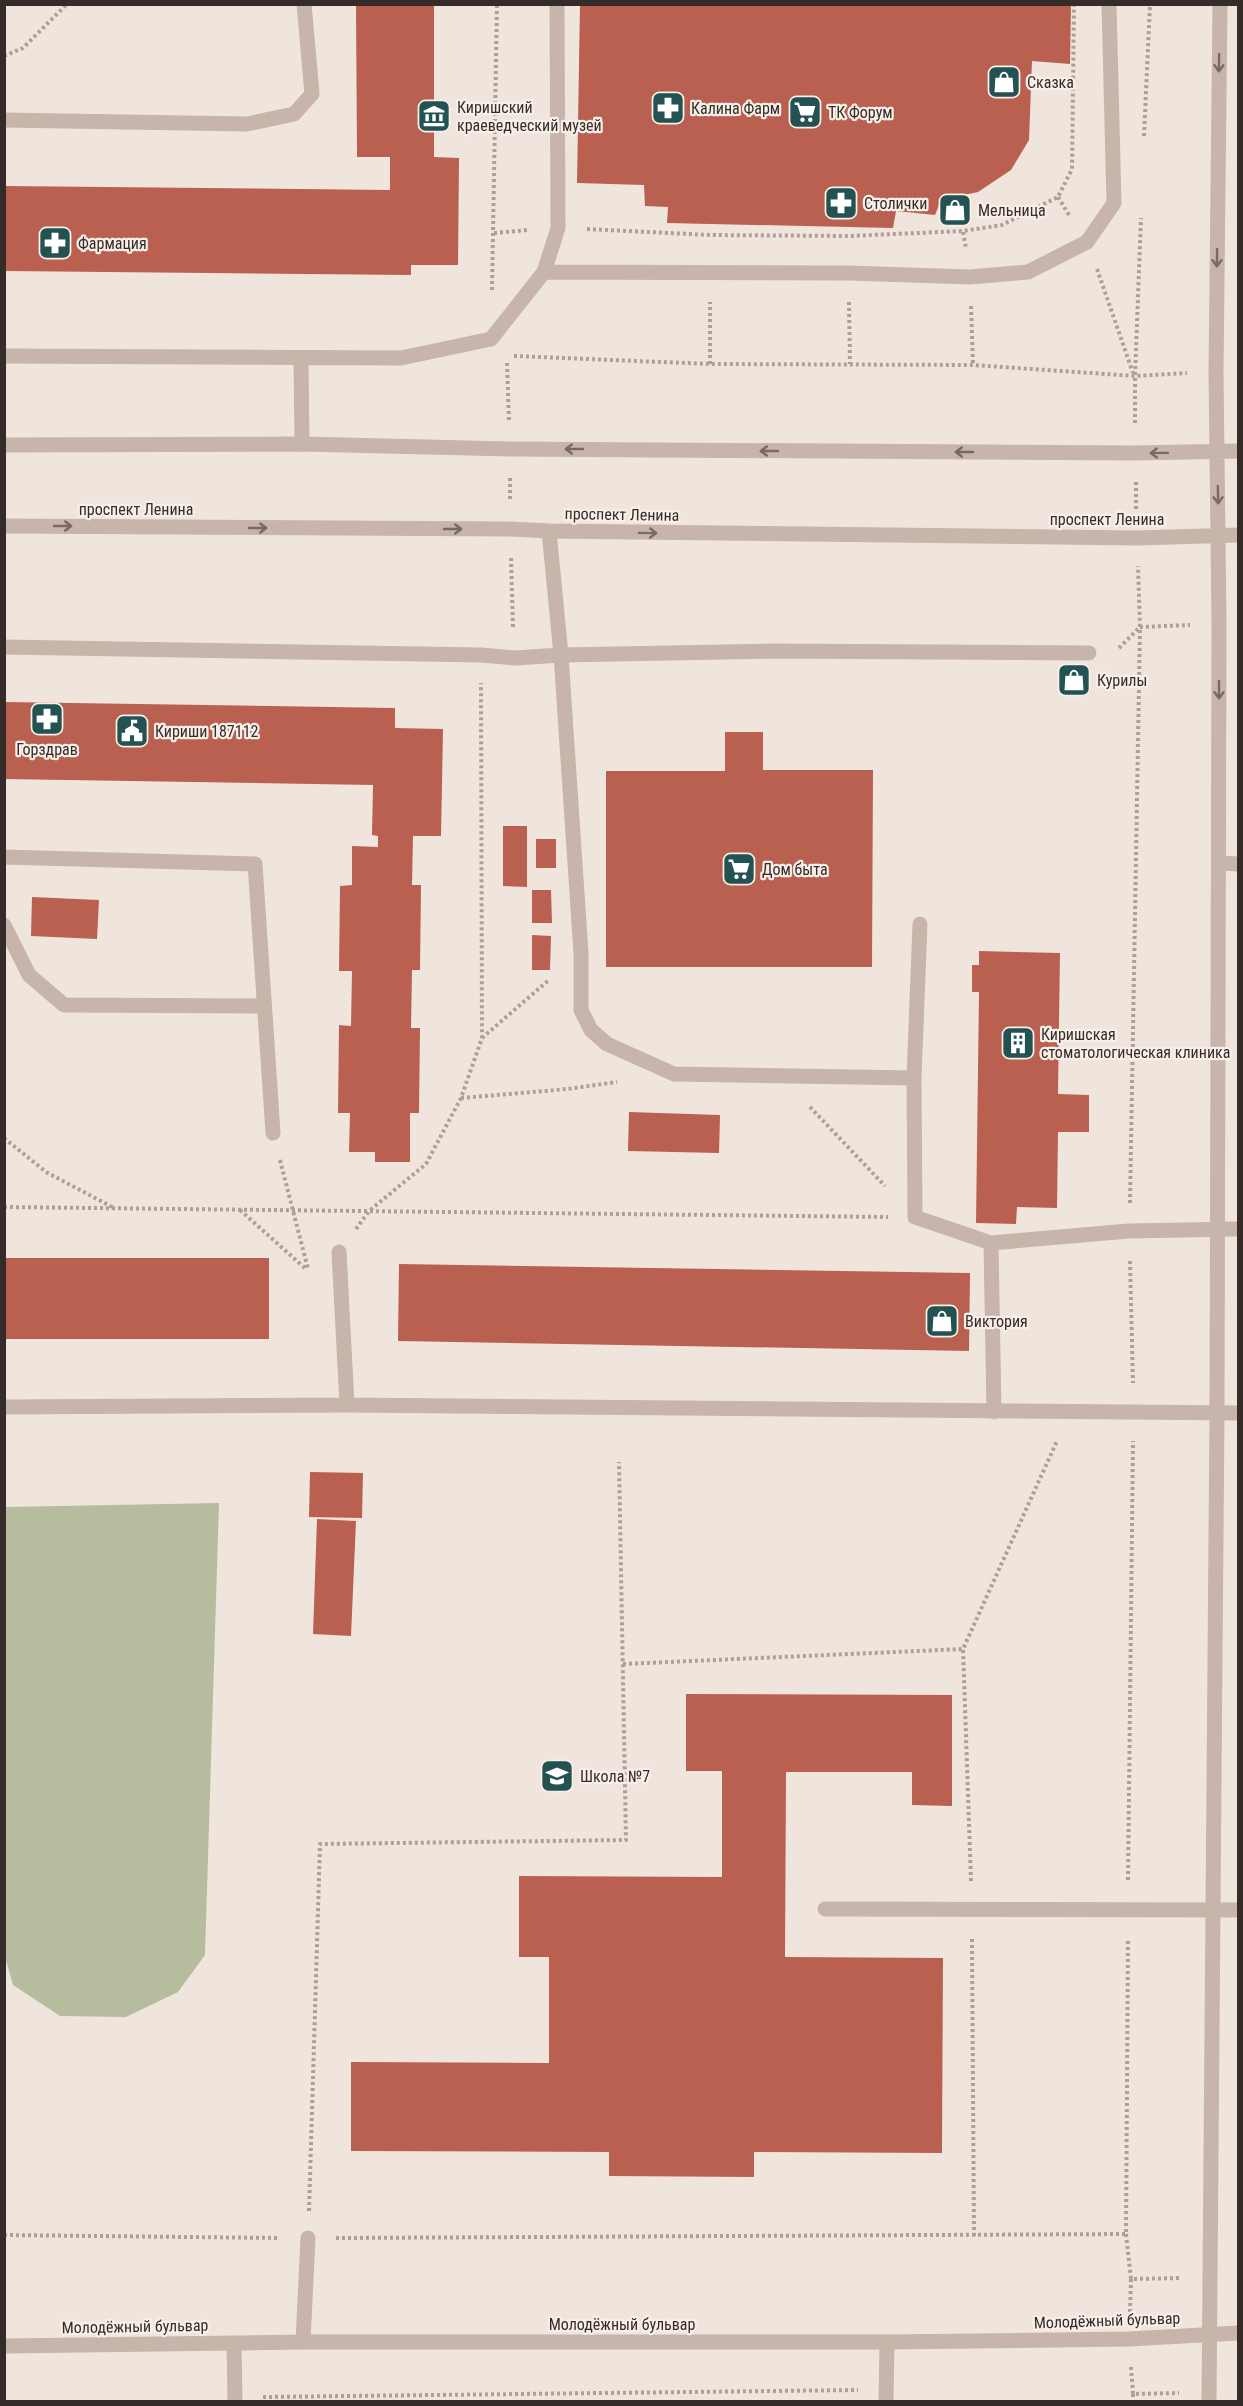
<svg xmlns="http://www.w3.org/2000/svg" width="1243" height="2406" font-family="'Roboto Condensed',sans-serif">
	<rect width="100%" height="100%" fill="#f0e5dd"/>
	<path fill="#b6bd9e" d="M219,1503L205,1955L178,1992L126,2017L60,2016L13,1985L5,1957V1507Z"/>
	<path fill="#ba6050" d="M580,4L1071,5L1070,64L1032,61L1029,140L1011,170L978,192L941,200L935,215L896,211L893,228L667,223L668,207L645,206L644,185L577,183Z
		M356,5H434V157L459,158L458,265H411V275L5,271V186L390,190V157H357Z
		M1062,669L1087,670L1086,691L1061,690Z
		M4,702L395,708V728L443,729L441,836H413L412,885H421L420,970H412L411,1028H420L419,1113H410V1162H375V1152H349L350,1113H338L339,1025L351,1026L352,971H339L340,886L352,885V846L378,847V836L372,835L373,785L4,779Z
		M725,732H763V770H873L872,967H606V771H725Z
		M503,826H527V887L503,886Z
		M536,839H556V868H536Z
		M532,890H551L552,923H532Z
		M32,897L99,900L97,939L31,936Z
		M532,935L551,936L550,970H532Z
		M979,951L1060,953L1058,1094L1089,1095V1132H1058L1057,1208L1017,1207L1016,1224L976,1223L979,992H972V965H979Z
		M629,1112L720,1115L719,1153L628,1151Z
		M4,1258H269V1339H4Z
		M399,1264L970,1273L969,1351L398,1341Z
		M310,1472L363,1473L362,1518L309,1517Z
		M317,1519L356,1521L351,1636L313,1634Z
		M686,1694L952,1695V1806L912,1805V1772H786L785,1957L943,1958L942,2153L754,2152V2177L609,2176V2152L351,2151V2062L549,2063V1957H519V1876L722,1877V1771H686Z"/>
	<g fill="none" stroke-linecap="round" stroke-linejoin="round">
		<path stroke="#b29e94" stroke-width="4" stroke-dasharray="3 3" stroke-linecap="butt" d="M4,56L23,48L67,4
			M1144,136L1150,4
			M1058,197L1069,215
			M587,229L710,235L849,236L963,231L1002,225L1058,197L1072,169L1074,4
			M963,232L966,248
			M494,233L528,230
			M1097,269L1133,373
			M492,290L497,4
			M849,302L850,364
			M971,306L973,365
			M514,356L710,364L973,365L1135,376L1187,373
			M507,363L509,421
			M710,364V302
			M1135,423V376L1141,218
			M1136,482V510
			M510,499V477
			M511,558L513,628
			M1119,648L1140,627L1138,566
			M482,1038L550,979
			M461,1098L567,1089L617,1082
			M810,1107L885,1186
			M4,1138L46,1172L114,1208
			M280,1160L308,1269
			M1130,1203L1140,627L1190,625
			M4,1207L888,1217
			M240,1210L307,1270
			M356,1229L369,1211L426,1164L461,1098L482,1038L481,683
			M1130,1261L1133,1383
			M623,1664L963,1649
			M1128,1880L1133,1441
			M971,1881L963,1649L1057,1441
			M972,1939L974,2236
			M309,2211L320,1844L626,1840L619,1462
			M1126,2234L1131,2279
			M4,2235L280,2238
			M336,2238L1126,2234L1128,1939
			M1130,2312L1131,2279L1181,2278
			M1131,2367L1133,2394L1179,2393
			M1133,2394V2402
			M263,2397L858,2390"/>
		<path stroke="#c7b4aa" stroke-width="15" d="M4,120L247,124L294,114L312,94L304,4
			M544,272L558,228L557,4
			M4,356L401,358L491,339L544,272L849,273L970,277L1028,272L1087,242L1114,203L1109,4
			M301,358L302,444
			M549,531L561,655L581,953V1010L591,1030L607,1044L674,1074L914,1078
			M4,647L481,655L515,658L561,655L773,651L1089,653
			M4,857L255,864L273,1133
			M1219,863L1238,864
			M920,924L914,1078L915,1217L991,1243
			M4,925L29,975L64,1005L264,1006
			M339,1252L347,1405
			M4,1407L347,1405L1238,1413
			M994,1412L991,1243L1129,1231L1238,1229
			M825,1909L1238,1910
			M303,2342L308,2238
			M234,2343L235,2402
			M886,2402L887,2342"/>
		<path stroke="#c7b4aa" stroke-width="15" d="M4,445L302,444L510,449L1135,453L1238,451
			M4,526L510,529L549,531L1137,538L1238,535
			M4,2346L303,2342H887L1129,2339L1238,2333
			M1209,2402L1217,1413L1219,624L1216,372L1220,4"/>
	</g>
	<defs><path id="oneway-shaft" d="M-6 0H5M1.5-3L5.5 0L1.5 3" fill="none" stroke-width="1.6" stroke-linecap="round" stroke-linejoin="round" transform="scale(1.5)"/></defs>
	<g stroke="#776963">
		<use href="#oneway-shaft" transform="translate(1219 63) rotate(91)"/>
		<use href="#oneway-shaft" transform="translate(1217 258) rotate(91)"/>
		<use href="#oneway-shaft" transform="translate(574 449) rotate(-180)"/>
		<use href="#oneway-shaft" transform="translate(769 451) rotate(-180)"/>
		<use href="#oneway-shaft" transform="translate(964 452) rotate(-180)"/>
		<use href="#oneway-shaft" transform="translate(1159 453) rotate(179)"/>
		<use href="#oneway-shaft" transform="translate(1218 495) rotate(89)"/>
		<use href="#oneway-shaft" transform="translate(63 526)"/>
		<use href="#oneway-shaft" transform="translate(258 528)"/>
		<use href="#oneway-shaft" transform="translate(453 529)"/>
		<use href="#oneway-shaft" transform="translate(648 533) rotate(1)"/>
		<use href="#oneway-shaft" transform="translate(1219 690) rotate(90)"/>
	</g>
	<defs>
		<g id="shop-square" transform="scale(1.725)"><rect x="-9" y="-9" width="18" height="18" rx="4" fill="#225251" stroke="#f8efe9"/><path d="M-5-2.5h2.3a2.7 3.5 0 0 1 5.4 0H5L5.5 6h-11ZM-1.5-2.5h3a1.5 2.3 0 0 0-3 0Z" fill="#fff"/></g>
		<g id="pharmacy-square" transform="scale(1.725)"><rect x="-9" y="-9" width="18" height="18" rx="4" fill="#225251" stroke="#f8efe9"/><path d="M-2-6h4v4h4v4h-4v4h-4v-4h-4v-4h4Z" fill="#fff"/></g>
		<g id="supermarket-square" transform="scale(1.725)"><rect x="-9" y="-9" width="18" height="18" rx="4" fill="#225251" stroke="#f8efe9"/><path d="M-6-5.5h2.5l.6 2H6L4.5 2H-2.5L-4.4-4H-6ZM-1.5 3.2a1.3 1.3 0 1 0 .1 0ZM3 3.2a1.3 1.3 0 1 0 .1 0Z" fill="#fff"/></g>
		<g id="museum-square" transform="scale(1.725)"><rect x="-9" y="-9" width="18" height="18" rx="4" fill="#225251" stroke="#f8efe9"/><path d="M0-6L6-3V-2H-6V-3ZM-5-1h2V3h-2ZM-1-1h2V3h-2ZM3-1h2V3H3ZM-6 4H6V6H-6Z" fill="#fff"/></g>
		<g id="civic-square" transform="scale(1.725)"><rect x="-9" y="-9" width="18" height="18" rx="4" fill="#225251" stroke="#f8efe9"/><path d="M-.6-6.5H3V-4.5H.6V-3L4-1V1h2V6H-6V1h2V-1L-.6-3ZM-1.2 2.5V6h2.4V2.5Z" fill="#fff"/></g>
		<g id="building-square" transform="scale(1.725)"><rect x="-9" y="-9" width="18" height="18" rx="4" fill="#225251" stroke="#f8efe9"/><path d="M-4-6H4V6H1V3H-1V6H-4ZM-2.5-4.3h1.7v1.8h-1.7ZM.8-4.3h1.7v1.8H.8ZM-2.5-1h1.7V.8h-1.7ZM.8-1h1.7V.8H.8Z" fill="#fff"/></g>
		<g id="school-square" transform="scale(1.725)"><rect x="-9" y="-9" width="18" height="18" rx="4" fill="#225251" stroke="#f8efe9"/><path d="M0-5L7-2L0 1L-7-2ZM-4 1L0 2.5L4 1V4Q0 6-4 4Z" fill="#fff"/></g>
	</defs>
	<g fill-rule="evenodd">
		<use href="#shop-square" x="1004" y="82"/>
		<use href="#pharmacy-square" x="668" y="108"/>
		<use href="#supermarket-square" x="805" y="112"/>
		<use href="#museum-square" x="434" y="116"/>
		<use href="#pharmacy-square" x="841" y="203"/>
		<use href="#shop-square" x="955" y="210"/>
		<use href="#pharmacy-square" x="55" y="243"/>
		<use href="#shop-square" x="1074" y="680"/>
		<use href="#pharmacy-square" x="47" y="719"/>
		<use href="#civic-square" x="132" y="731"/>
		<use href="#supermarket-square" x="739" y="869"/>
		<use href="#building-square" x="1018" y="1043"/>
		<use href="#shop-square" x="942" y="1321"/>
		<use href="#school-square" x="557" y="1776"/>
	</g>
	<g text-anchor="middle" stroke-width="4.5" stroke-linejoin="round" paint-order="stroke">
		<g font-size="16" fill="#352b29" stroke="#f8efe9" text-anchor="start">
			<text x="1027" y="88">Сказка</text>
			<text x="457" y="113">Киришский<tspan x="457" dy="18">краеведческий музей</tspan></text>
			<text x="691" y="114">Калина Фарм</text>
			<text x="828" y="118">ТК Форум</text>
			<text x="864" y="209">Столички</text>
			<text x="978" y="216">Мельница</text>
			<text x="78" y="249">Фармация</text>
			<text x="1097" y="686">Курилы</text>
			<text x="155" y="737">Кириши 187112</text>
			<text x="47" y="755" text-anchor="middle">Горздрав</text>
			<text x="762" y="875">Дом быта</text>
			<text x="1041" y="1040">Киришская<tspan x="1041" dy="18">стоматологическая клиника</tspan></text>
			<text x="965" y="1327">Виктория</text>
			<text x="580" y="1782">Школа №7</text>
		</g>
		<g font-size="16" fill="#352b29" stroke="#f8efe9">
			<text x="136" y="515">проспект Ленина</text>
			<text transform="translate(622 514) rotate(1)" y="6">проспект Ленина</text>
			<text x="1107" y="525">проспект Ленина</text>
			<text transform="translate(1107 2320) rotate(-2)" y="6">Молодёжный бульвар</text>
			<text x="622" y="2330">Молодёжный бульвар</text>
			<text transform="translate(135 2326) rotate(-1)" y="6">Молодёжный бульвар</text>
		</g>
	</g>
	<rect width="1243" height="2406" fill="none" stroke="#352b29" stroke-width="12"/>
</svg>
